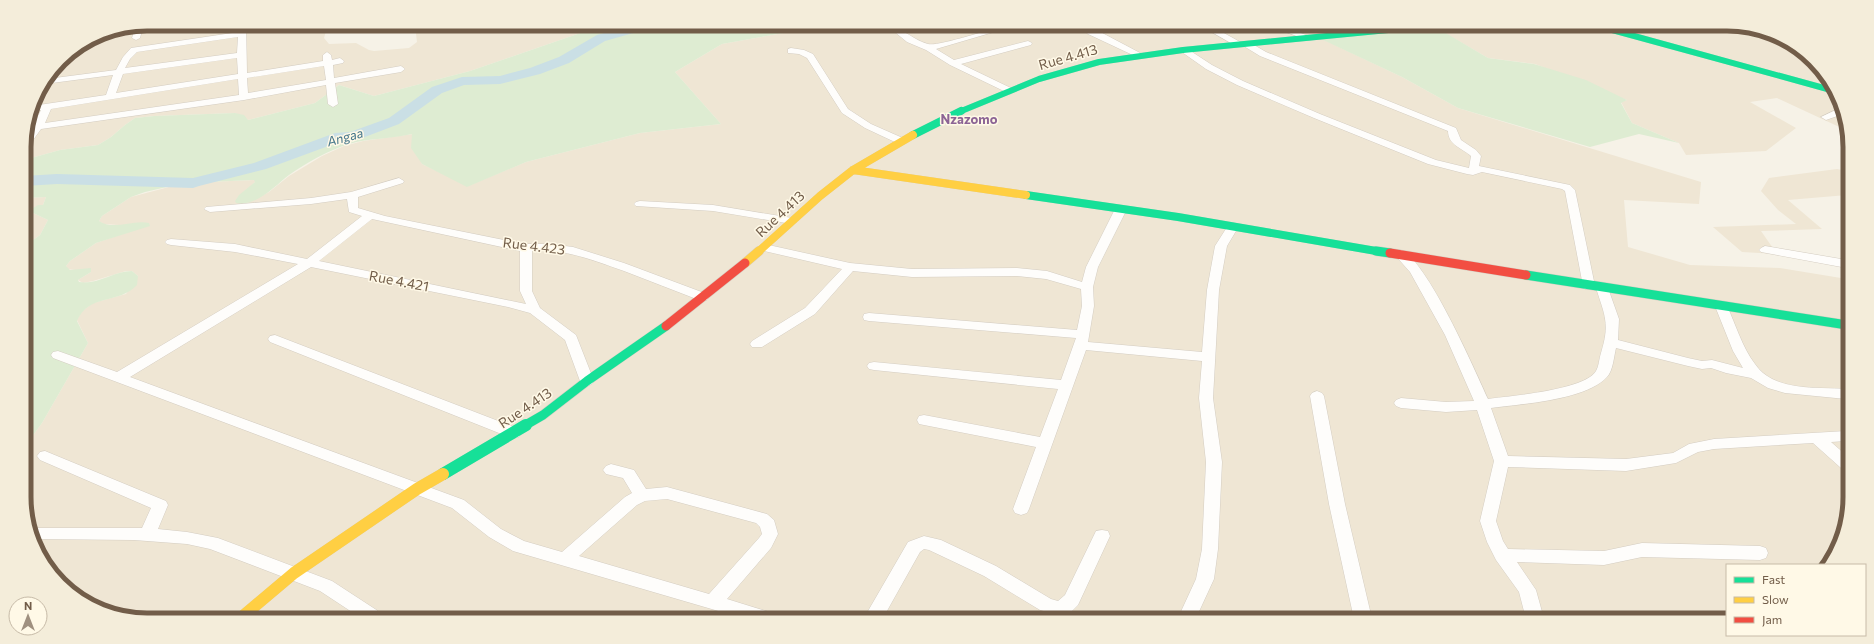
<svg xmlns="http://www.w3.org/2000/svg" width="1874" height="644" font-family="Commissioner,sans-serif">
	<rect width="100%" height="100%" fill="#f6f2e7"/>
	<path fill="#efe6d4" d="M147,24H328L324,38L329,44L356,43L369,50L374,51L409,48L417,42L416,34L419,25H620L589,30L470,71L374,96L339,85L315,103L248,120L235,113L154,116L135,118L125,125L111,137L98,145L60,150L24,160V140L33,100L60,60L100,33Z
		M823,26L1426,27L1322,39L1402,77L1458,108L1701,182L1699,204L1624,200L1628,247L1690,265L1780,268L1847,279L1846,529L1829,565H1727V620L115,616L86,603L55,578L26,520V445L42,423L88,343L77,320L81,312L93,303L126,294L138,276L132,271H126L93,281L83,283L78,280L91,272L67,269L66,266L70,261L96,243L131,231L119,225L103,224L99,221L102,216L131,197L184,183L255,180V182L250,187L243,204L249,202L269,192L289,176L322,156L344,146L363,141L413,134L422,164L468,186L526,162L640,133L721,124L675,72L722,44Z
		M1440,27L1759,28L1765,31L1759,34L1805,54L1817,64L1848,124V131L1777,98L1750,102L1796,128L1766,151L1686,155L1679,143L1632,123L1621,102L1627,100L1535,64L1488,58L1438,29Z
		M1837,169L1847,171V195L1788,200L1822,229L1761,231L1777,254L1742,252L1713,227L1796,224L1778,210L1761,191L1769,178Z
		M46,197L43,205L31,212L48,220L40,235L25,246V198Z"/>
	<path fill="#deecd2" d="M620,25L823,26L722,44L675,72L721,124L640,133L526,162L467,187L422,164L411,148L412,134C392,139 369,138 349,144C329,150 306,163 289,175C276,185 255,208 236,203L235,201L239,195L255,182L254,180L184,183L145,192L131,197L102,216L99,221C114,231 133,219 149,223L150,226L96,243L70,261L66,266L70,270L91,268V272L78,280L79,282C98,285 114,271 132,271L138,276L137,285C118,305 89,293 77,321L88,343L42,423L26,445L25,246L40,235L48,220L31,212L30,210L38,205H43L46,197L25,198L24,160L60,150L98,145L111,137L125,125L135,118L154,116L235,113L244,115L248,120L315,103L339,85L374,96L470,71L589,30Z
		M1426,27H1440L1439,29L1488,58L1534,64L1586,80L1627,100L1621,103L1632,123L1679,143L1639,134L1590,147L1458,108L1402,77L1321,39Z
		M1765,31L1795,45L1805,54L1758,34Z"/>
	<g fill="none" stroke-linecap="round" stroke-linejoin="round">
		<path fill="#cadfe5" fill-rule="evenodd" d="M632,25H653L651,28L605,41L569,63L540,74L500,84L464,85L442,93L399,124L357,140L342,141L266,169L199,186L193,188L57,184L25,186L24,176L57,174L193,178L254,163L335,133L350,132L389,118L432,87L462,77L500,76L530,68L559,57L597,35Z"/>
		<g stroke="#d4cdc2" stroke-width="1">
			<path id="street" d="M174,24L170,26L142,30L140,38L136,40L132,38L134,31L102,35L99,34L145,25Z
				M238,24H246L247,73L323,61V55L327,52L331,55L332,60L340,58L344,61L343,63L333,65L334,78L401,66L405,69L401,72L335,83L338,104L333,107L328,104L326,85L244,100L41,129L28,147L24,148L25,137L33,126L41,110L31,112L32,106L106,95L113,75L44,84L47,79L116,70L123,57L131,48L239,32ZM238,37L237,53L125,68L130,59L137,52ZM237,58L238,74L116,93L123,74ZM324,66L326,80L248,93L247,78ZM238,79L239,95L45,123L51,109Z
				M883,26C903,26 910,39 928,44C936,47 988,30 1000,27L1004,29L936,49L954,60L1028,41L1032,43L1031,45L961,64L1013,89L1015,91L1010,94L950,65L926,50L907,42L896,33Z
				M1080,26H1089L1144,55L1143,57H1137L1088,34Z
				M1203,27H1213L1242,43L1249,42L1266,52L1456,128L1461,140L1476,150L1481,156L1479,166L1570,185L1575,190L1595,286L1593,289H1585L1583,286L1565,191L1562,189L1482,172L1473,175L1467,174L1428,164L1314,118L1237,85L1206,69L1179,50L1180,48H1186L1212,65L1243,81L1320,114L1436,160L1469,168L1471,156C1462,148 1448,145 1448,131L1260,56L1242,45L1236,46Z
				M1273,27H1285L1314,38L1310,40H1307Z
				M791,48L804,50L813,54L848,109L871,124L905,139L906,141L905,143H897L865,128L842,113L807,58L799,54L788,53V49Z
				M1840,108L1843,114L1826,120L1821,117Z
				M399,178L404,181L403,183L358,197V208L385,216L524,244H549L573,247L624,263L707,294L709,297L707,300H699C674,290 649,281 624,271C595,261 564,248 532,251V291L540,308L576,335L594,381L592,384L587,386L582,384L580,381L565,340L530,313L508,307L311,267L130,377L464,500L501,529L524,541L562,552L625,497L632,493L623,478L606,474L603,470L606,466L611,464L634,470L646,489L667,487L767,514L774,520L778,534L771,548L727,599L769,612L772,617H739L513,551L489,537L452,508L53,358L51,355L53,352L58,351L117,372L298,264L235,252L171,245L167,244L165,242L167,240L171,239L235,244L307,259L362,216L349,212L347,199L311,204L210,212L204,209L206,207L311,198L351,192ZM372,219L520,251V291L526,304L319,261ZM667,499L756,523L760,527L762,534L759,538L709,594L579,556L637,505L645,501Z
				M640,201L713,205L792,218L798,221L792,224L713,211L636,206L634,204L636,202Z
				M1121,206L1127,209L1098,267L1093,287L1094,306L1088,342L1202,352L1207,290L1215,246L1229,224L1233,223L1239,226L1227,246L1219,290L1213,398L1222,462L1218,549L1214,579L1196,618H1178L1196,579L1202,549L1206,462L1199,398L1202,361L1086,350L1029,509L1027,513L1021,515L1015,513L1013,509L1036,447L924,425L919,424L917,420L919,416L924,415L1040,437L1058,389L874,370L869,369L867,366L869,363L874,362L1061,380L1076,338L869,321L864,320L863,317L864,314L869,313L1077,330L1082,306L1081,289L1046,279L1017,276L912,277L853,271L815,314L762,347H752L750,344L752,341L805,308L842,269L760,250L758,248L760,246L764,244L850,263L912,269L1017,268L1047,271L1082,282L1086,267L1115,209Z
				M1765,246L1847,260V268L1761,252L1759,250L1761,248Z
				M1400,250C1426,257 1476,373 1488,399C1510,396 1585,390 1596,371C1599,366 1599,359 1601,353C1610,324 1605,316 1596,288L1598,285H1606L1608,288L1619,319L1618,340L1688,358L1702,361L1712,360L1743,368L1733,351L1715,306L1716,303H1726L1727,306C1736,325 1742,347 1755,364C1774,392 1817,387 1846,389V399L1785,393L1768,388L1751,378L1726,373L1711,368L1702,369L1688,366L1616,348C1614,356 1613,371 1607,377C1586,400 1522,404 1491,408L1508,456L1626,459L1673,453L1689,444L1714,439L1846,431V441L1831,442L1846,455V469L1841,468L1813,443L1714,449L1698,452L1676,463L1626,471L1508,467L1496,521L1503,541L1508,549L1604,551L1642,543L1760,546L1766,548L1768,553L1766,558L1760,560L1642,557L1604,565L1517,562L1536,590L1544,619H1526L1519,592L1496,560L1487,542L1480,521L1494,461L1477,410L1446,412L1401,408L1396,406L1394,403L1396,400L1401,398L1446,402L1474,401L1445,335L1410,272L1394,254Z
				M275,335L519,429L521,433L519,437L514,438L509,437L270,342L268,339L270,336Z
				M1317,391L1322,393L1324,396L1345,504L1372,619H1354L1329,504L1310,396L1312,393Z
				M45,451L166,501L168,505L158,529L187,532L218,538L332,581L378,611L381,616H358L320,591L210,549L187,544L134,540L36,539L30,528H142L151,508L40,460L37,456L40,452Z
				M1102,530L1108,531L1110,536L1078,605L1072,611L1058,615L1040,610L984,576L929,550L924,549L920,552L883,618H864L908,542L924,536L941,540L996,566L1051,599L1058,601L1065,595L1096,531Z"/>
		</g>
		<g stroke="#d6cfc4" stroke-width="6">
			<path id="fast-far3" d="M1605,28L1831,90
				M959,112L1039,79L1099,62L1183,50L1419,27"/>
		</g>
		<g stroke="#d6cfc4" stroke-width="8">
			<path id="fast-far2" d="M913,135L961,111
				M1026,195L1178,217L1382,252"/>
		</g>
		<g stroke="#d6cfc4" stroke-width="10">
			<path id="fast-far1" d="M1376,251L1390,253
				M1526,275L1847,325
				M524,426L543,415L587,381L666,326"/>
		</g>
		<g stroke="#d6cfc4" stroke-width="12">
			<path id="fast" d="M443,474L526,425"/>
		</g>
		<g stroke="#d6cfc4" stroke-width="8">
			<path id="slow-far2" d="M853,170L1026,195
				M758,252L820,196L853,170L913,135"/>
		</g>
		<g stroke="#d6cfc4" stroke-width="10">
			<path id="slow-far1" d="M745,263L759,251"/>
		</g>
		<g stroke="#d6cfc4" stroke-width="12">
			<path id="slow" d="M243,616L294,573L417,489L443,474"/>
		</g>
		<g stroke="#d6cfc4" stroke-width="10">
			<path id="jam" d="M1390,253L1526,275
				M666,326L745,263"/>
		</g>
		<use href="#street" fill="#fefdfb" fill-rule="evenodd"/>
		<use href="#fast-far3" stroke="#16e098" stroke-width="6"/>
		<use href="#fast-far2" stroke="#16e098" stroke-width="8"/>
		<use href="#fast-far1" stroke="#16e098" stroke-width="9"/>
		<use href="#fast" stroke="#16e098" stroke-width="12"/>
		<use href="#slow-far2" stroke="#ffcf43" stroke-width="8"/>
		<use href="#slow-far1" stroke="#ffcf43" stroke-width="9"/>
		<use href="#slow" stroke="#ffcf43" stroke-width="12"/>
		<use href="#jam" stroke="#f24e42" stroke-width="9"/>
	</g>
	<g text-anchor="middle" stroke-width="3" stroke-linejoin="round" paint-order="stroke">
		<g font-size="13" font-weight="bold" fill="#8c6495" stroke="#fff9e7">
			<text x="969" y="124">Nzazomo</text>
		</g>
		<g font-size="13" font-style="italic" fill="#46778c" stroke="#fff9e7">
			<text transform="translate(345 137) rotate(-15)" y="5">Angaa</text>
		</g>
		<g font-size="14" fill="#725d49" stroke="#fff9e7">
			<text transform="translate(1068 57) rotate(-16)" y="5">Rue 4.413</text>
			<text transform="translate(780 214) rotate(-43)" y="5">Rue 4.413</text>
			<text transform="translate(534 246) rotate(7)" y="5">Rue 4.423</text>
			<text transform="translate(399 281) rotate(11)" y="5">Rue 4.421</text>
			<text transform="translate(525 408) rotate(-34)" y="5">Rue 4.413</text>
		</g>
	</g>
	<path d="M0 0H1874V644H0ZM147 31H1727A116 116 0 0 1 1843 147V497A116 116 0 0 1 1727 613H147A116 116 0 0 1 31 497V147A116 116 0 0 1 147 31Z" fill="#f4edda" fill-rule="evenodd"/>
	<path fill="none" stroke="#725d49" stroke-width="5" d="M147 31H1727A116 116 0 0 1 1843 147V497A116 116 0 0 1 1727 613H147A116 116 0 0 1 31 497V147A116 116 0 0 1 147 31Z"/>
	<rect x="1726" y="564" width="140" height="72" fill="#fff9e7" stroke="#c7bba8"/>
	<rect x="1734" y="577" width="20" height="6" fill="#16e098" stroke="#c7bba8"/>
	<text x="1762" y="584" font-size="12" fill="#725d49">Fast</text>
	<rect x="1734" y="597" width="20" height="6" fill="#ffcf43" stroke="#c7bba8"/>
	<text x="1762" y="604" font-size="12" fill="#725d49">Slow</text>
	<rect x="1734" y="617" width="20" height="6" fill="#f24e42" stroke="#c7bba8"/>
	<text x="1762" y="624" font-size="12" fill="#725d49">Jam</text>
	<g transform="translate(28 616)"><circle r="19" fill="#fff9e7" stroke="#c7bba8"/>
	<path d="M0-3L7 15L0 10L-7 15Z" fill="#a09180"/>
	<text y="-6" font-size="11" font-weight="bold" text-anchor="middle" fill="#725d49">N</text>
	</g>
</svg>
